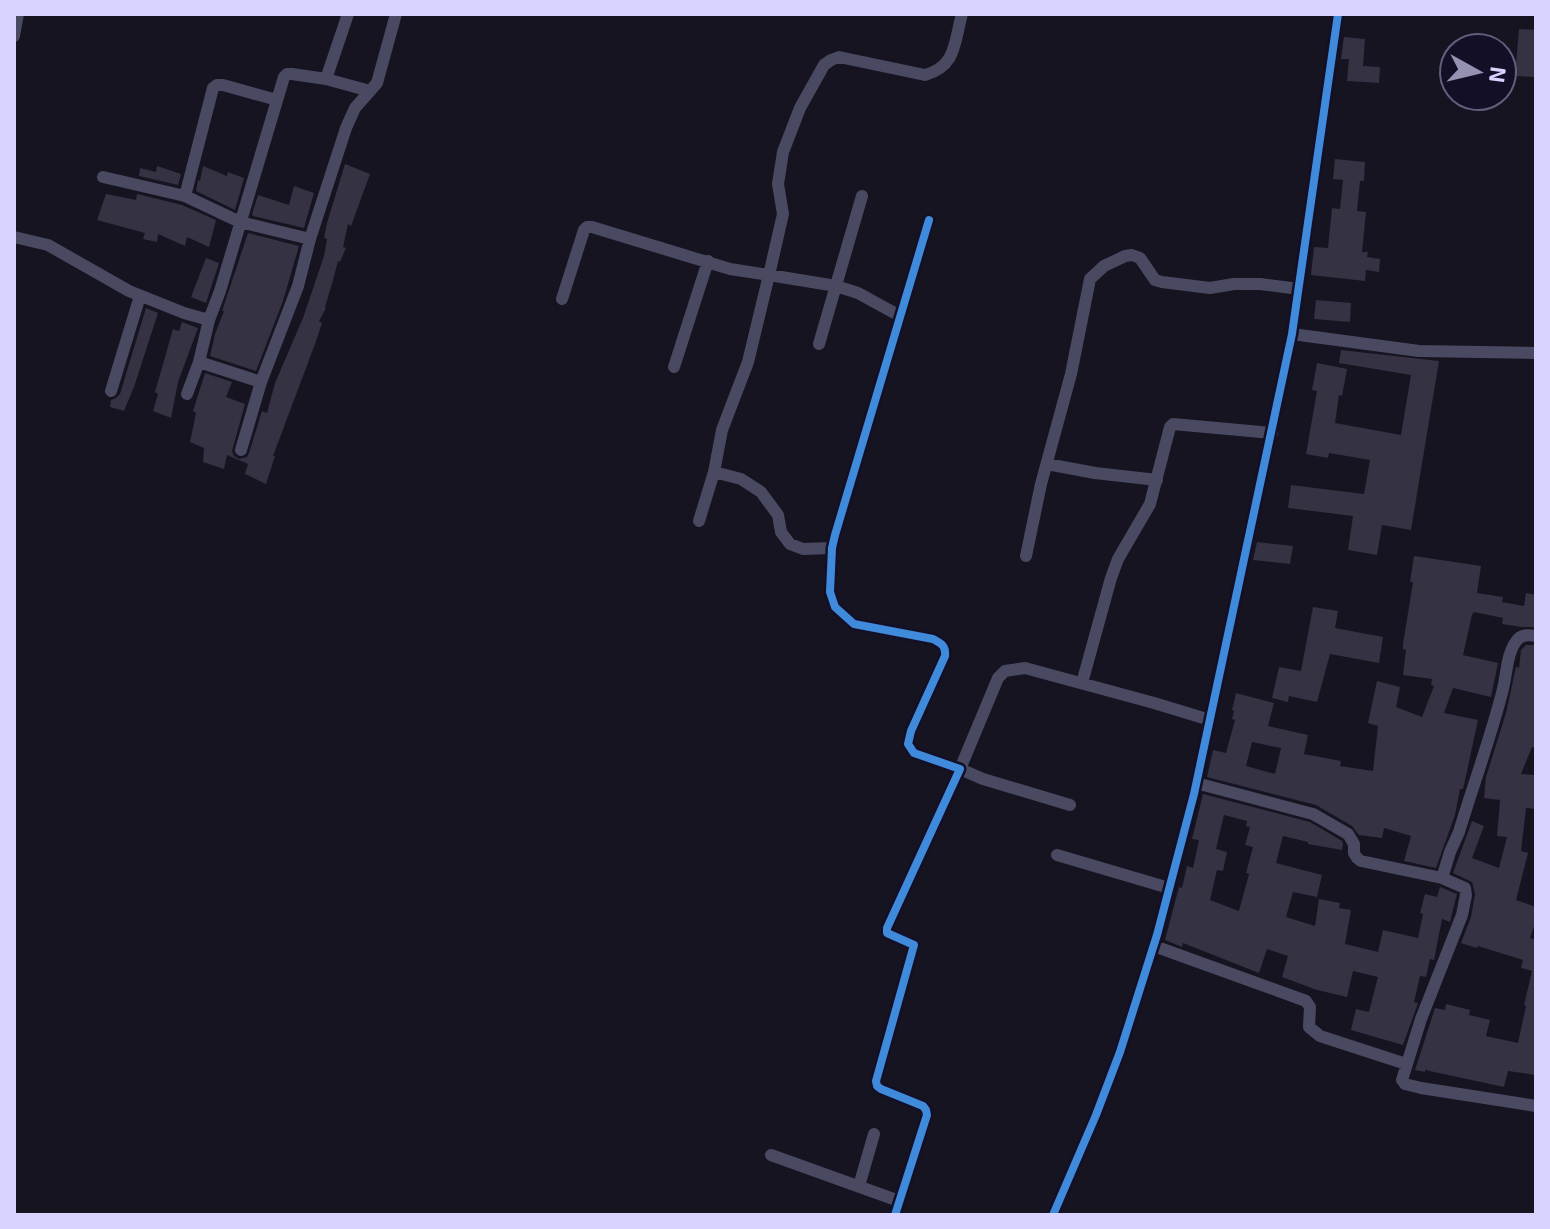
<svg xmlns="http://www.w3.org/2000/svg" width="1550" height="1229" font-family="'Exo 2',sans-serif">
	<rect width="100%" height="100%" fill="#161421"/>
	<path fill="#343243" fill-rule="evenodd" d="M1519,29L1536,30V77L1515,76Z
		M1344,37L1365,39L1363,66L1380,67L1379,83L1347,81L1349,59H1341Z
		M1335,159L1365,162L1364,181H1360L1357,211L1366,212L1362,252H1368L1367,257L1380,259L1379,272L1366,270L1365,281L1311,275L1314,247L1328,248L1332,208L1340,209L1343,180L1333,179Z
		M345,164L370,174L351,226L348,224L343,247L346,248L340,262L338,261L333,280L325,307L326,308L319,321L322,323L315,344L273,456H275L266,484L245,474L248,464L227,455L224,469L203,462L204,448L190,442L196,413L193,411L205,373L232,382L226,397L245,404L232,451L234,456L239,459L247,457L249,453L262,411L267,413L275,383L303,318L324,256L327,239L324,238L327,223Z
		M157,166L181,174L178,185L139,176L140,168L156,172Z
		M203,166L227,176L228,172L244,178L235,210L196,191L198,180L200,181Z
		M294,186L314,193L304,228L253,216L252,214L258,195L289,205Z
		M106,194L136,200L137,194L182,205L216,220L209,247L187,237L185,246L158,234L157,242L143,239L145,233L97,220Z
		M248,233L299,246L283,301L256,371L210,356L215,334L224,311H222Z
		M206,258L219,263L206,303L191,297Z
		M1316,300L1351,303L1350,322L1314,319Z
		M146,308L158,313L134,387L124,411L110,407L111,400L116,398L120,394Z
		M182,322L198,328L178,382L171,418L153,411L158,394L155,392L173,329L179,331Z
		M1341,350L1439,361L1411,530L1382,525L1377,555L1348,550L1353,516L1288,508L1291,485L1364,494L1370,460L1329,453L1328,458L1306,454L1317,391L1312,390L1317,363L1347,369L1342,396L1339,395L1335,423L1401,435L1411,375L1339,363Z
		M1257,542L1293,546L1290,564L1253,560Z
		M1414,556L1481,566L1477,593L1503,597L1502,602L1524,606L1526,593L1536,595V627H1521L1502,624L1503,618L1474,612L1472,615L1463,655L1498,663L1491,697L1453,688L1444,713L1478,720L1464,785L1463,789H1460L1455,815L1436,868L1404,861L1411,836L1384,828L1382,838L1359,835L1352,826L1316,805L1207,777L1213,750L1226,753L1235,720L1232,719L1234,711L1232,710L1236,693L1274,703L1268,726L1308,735L1304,754L1341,761L1340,766L1373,771L1378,726L1368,723L1377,681L1400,687L1396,707L1422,717L1434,686L1431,685L1432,679L1403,675L1406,650L1403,649V644L1413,582H1410ZM1252,742L1281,748L1275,774L1246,766Z
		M1313,607L1338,611L1335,628L1383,637L1379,663L1330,654L1317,702L1289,696L1288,702L1272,698L1279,667L1301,671Z
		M1526,645H1536V748L1532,747L1521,774L1536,775V809L1526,808L1521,851L1528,853L1516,900L1536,907V920L1530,938L1536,940V1075L1508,1071L1504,1087L1425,1070V1072L1415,1070L1435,1008L1445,1010L1446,1004L1470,1010L1469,1015L1490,1020L1486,1036L1518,1043L1526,1006L1524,1005L1532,971L1521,968L1523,960L1478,946L1477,948L1461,943L1471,917L1475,894L1472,882L1453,873L1472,821L1484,826L1472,858L1499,868L1507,837L1497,836L1500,800L1484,798L1486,777L1506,713L1516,667L1519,668L1521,650Z
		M1203,794L1310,822L1342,841L1343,844L1342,850L1308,844V842L1283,836L1276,863L1322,875L1317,897L1293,892L1286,917L1315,926L1319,899L1340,903L1339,908L1351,910L1345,944L1378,952L1383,930L1418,938L1423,914L1420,913L1425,894L1437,897L1440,887L1457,894L1450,922L1442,919L1434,960L1430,959L1426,977L1420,976L1414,1002L1418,1003L1403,1045L1351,1030L1356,1009L1369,1012L1378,977L1353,971L1347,997L1317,990L1282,977L1288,956L1267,949L1259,973L1183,943L1182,947L1165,940L1179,887L1182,888L1187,866L1193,868L1199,840L1192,839ZM1224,815L1247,821L1246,826L1250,827L1245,845L1253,847L1246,873L1249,874L1239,911L1210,900L1217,870L1223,871L1227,852L1216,849Z"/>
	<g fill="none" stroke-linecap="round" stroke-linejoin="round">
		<path stroke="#4a4962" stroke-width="12" d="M14,36L18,14
			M326,79L370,91
			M103,177L185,196L240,222L310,239
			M185,196L213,88L217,85H223L277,100
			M14,237L48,245L129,291L184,313L209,320L220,291L284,77L287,74H292L326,79L348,14
			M562,299L584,230L587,227H592L730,269L769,275L748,362L722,430L714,472L741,479L761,492L778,515L781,532L790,544L803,549L832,548
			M900,316L858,293L836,286L769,275L783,214L778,184L783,152L800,108L824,65L831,60L839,57L925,75C957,66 954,42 962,14
			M1292,334L1419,351L1536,353
			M819,344L862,196
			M199,362L261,382
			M674,367L708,261
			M111,391L140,296
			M187,394L199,362L209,320
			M241,450L261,382L298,286L310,239L346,128L355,108L377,83L396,14
			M1047,464L1095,473L1157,480
			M699,521L714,472
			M1026,556L1041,484L1071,374L1090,279L1104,266L1125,256L1132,255L1140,258L1155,280L1162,282L1210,288L1234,284H1260L1299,289
			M1536,636C1530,635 1523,634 1518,639C1506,652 1507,676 1502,693C1490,739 1473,786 1459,832L1450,852L1442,878L1465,888L1466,895L1462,915L1421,1019L1402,1080L1405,1084L1421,1088L1536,1106
			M1082,683L1111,578L1118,559L1150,504L1170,427L1173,424L1272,433
			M1196,783L1313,814L1348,834L1354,844V853L1357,858L1361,861L1442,878
			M1070,805L983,779L960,769L998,678L1005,671L1025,668L1154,703L1210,720
			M1057,855L1169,888
			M1154,946L1306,1001L1310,1007L1309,1027L1320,1036L1406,1064
			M771,1155L899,1201
			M859,1186L874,1134
			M895,1215L927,1115L926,1110L923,1106L881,1089L877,1086L876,1081L914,945L887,933V928L960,769L914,753L908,744L911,731L945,656C946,646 942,644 933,639L854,624L835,607L830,592L832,548L835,535L929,220
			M1053,1215L1096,1115L1120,1052L1157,935L1194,794L1292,334L1338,14"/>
		<g stroke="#130f26" stroke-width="13">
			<path id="cycleway" d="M895,1215L927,1115L926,1110L923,1106L881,1089L877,1086L876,1081L914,945L887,933V928L960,769L914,753L908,744L911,731L945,656C946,646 942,644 933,639L854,624L835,607L830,592L832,548L835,535L929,220
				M1053,1215L1096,1115L1120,1052L1157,935L1194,794L1292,334L1338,14"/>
		</g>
		<use href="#cycleway" stroke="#408adc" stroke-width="8"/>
	</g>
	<rect width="1550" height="1229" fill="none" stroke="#d9d4ff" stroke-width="32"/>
	<g transform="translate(1478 72) rotate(98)"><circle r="38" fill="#130f26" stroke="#625e7d" stroke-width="2"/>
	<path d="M0-6L14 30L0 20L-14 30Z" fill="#9591b1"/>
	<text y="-12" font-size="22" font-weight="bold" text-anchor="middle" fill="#d9d4ff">N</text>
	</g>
</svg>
